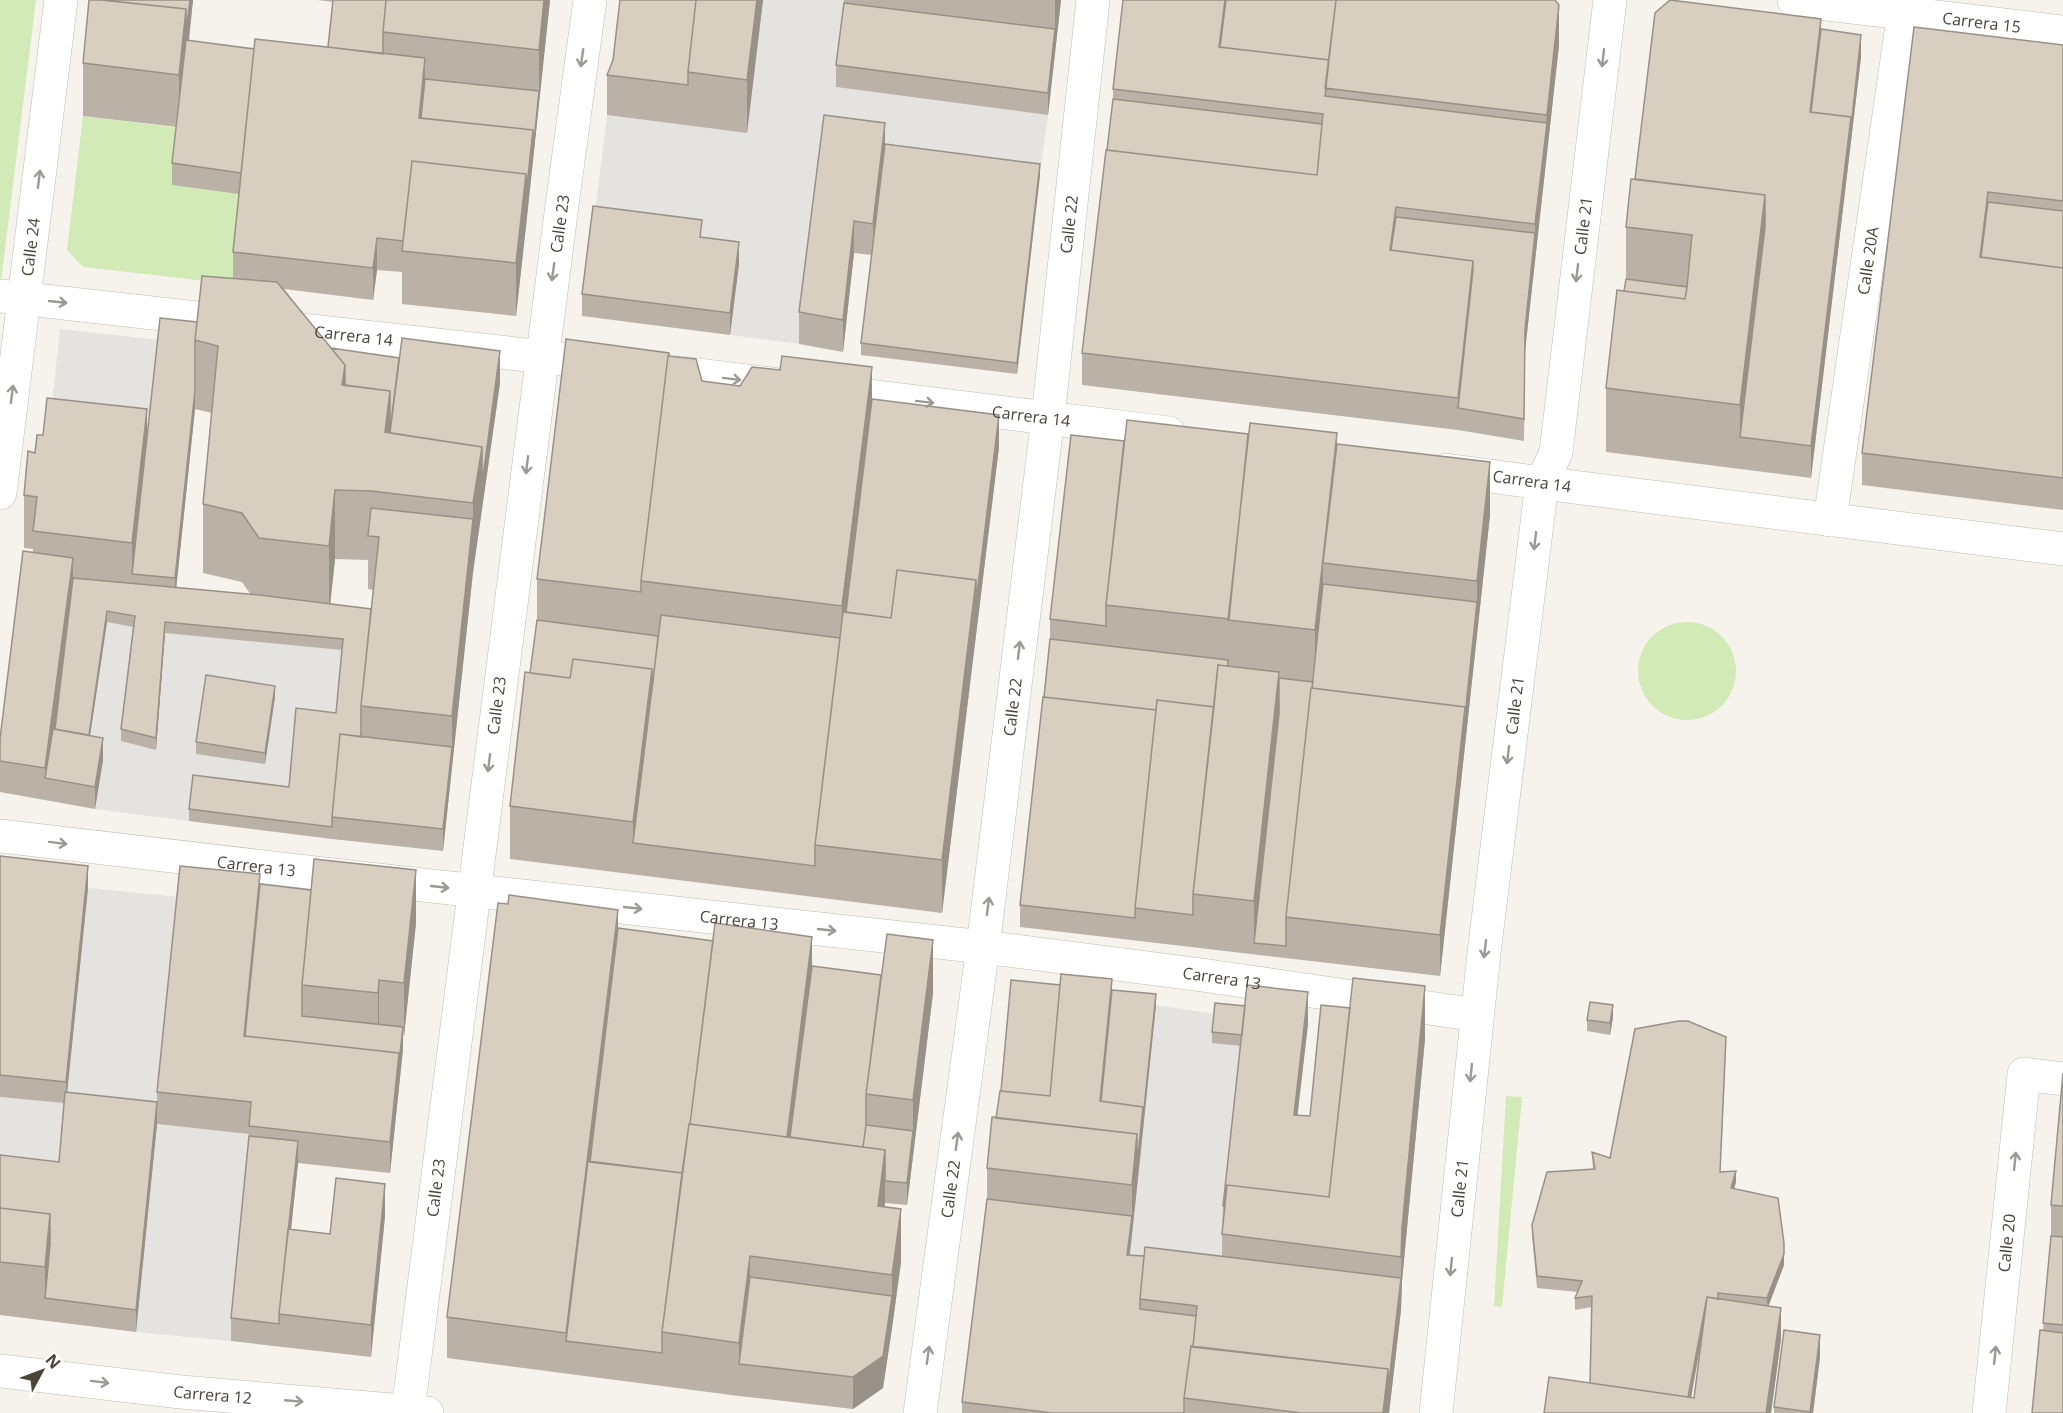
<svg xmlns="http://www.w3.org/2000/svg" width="2063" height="1413" font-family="'Open Sans',sans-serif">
	<rect width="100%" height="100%" fill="#f6f3ec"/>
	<path fill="#d2eab5" d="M0,0H36L1,281H0Z
		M83,116L179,128L243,195L233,284L83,267L67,250Z
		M1638 671a49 49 0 1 1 98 0a49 49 0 1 1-98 0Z
		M1506,1096L1522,1097L1502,1307L1494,1306Z"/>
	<path fill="#e5e3e0" d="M763,0H847L836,87L1048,115L1040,175L824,147L799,344L730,335L739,264L593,228L607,115L747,133Z
		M60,329L160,340L147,462L47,451Z
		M73,590L375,621L340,757L332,839L95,809L103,760L87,756Z
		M88,888L180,897L157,1124L252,1134L231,1341L136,1332L157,1124L59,1184L0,1177V1097L66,1103Z
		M1156,1005L1215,1014L1244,1047L1222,1287L1127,1277Z"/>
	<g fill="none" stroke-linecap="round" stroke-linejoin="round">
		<g stroke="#c2bbae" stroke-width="34">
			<g id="pedestrian">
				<path d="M1542,483L2063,549"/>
				<path id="s1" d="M1830,520L1904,12L1908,0"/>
			</g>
		</g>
		<g stroke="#c2bbae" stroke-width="34">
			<g id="minor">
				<path id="s2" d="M0,296L606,364"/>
				<path id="s3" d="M658,370L1169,433"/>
				<path d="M1446,470L1542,483"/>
				<path id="s4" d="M0,493L61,0"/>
				<path id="s5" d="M0,836L350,877L983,947L1202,975L1477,1015"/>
				<path id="s6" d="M0,1371L181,1392L427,1413"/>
				<path id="s7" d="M408,1411C466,941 525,470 590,0"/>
				<path id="s8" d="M920,1413L983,947L1048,417L1093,0"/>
			</g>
		</g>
		<g stroke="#c2bbae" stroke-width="34">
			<g id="tertiary">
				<path id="s9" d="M1794,0L2063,32"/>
				<path id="s10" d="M1436,1413L1484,953L1542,483L1556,452L1610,0"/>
				<path id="s11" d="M1989,1413L2024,1074L2063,1079"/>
			</g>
		</g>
		<use href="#pedestrian" stroke="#fff" stroke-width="33"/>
		<use href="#minor" stroke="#fff" stroke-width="33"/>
		<use href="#tertiary" stroke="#fff" stroke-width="33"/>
	</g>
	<path fill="#bab2a6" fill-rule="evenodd" d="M89,0H193L189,41L254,49L328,47L333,2L317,0H550L516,316L402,304V272L377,270L373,300L284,289L331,348L500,383L473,572L443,851L332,839L189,821V809L289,787L336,713L342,650L165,633L156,750L121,741V729L133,627L107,622L90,735L103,760L95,809L0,792V739L33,553V549L24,548V495L35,453L147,437L197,322L233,278V252L239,194L172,185V163L177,127L83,116V63ZM195,409L212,413L203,504V573L242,582L251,595L176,588ZM335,559L368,560V589L373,590L371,609L330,604Z
		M763,0L747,133L607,115V75Z
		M844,0H1061L1048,115L836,87V65Z
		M1914,27L2063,45V510L1862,485V453Z
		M1821,29L1861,57L1811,478L1606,452V388L1624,291L1626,279V227L1635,179Z
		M1559,45L1525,351L1524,441L1458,430L1082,385V353L1107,150L1113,99V89Z
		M885,144L1040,175L1017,374L861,355V343L872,255L854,253L843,352L799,344V312Z
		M702,237L739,264L730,335L582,316V294Z
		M669,356L702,381L740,386L872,399L999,447L942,913L510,859V806L530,673L537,620V579Z
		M1124,441L1337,444L1490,515L1440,976L1020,927V905L1050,639V619Z
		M275,697L265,764L196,754V742Z
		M0,856L88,888L67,1092L157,1102V1092L260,884L416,923L404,1036H403V1049L390,1173L298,1163L291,1229L330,1234L385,1216L371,1357L231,1341V1318L249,1134L157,1124L136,1332L0,1315V1155L59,1162L64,1103L0,1097Z
		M508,904L618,928L812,966L933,993L907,1205L885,1203V1207L901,1262L892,1328L883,1388L853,1409L739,1396L447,1358V1317Z
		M1112,990L1156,1005L1130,1255L1144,1256H1222V1234L1223,1206L1241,1046L1212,1043V1032L1308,1024L1297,1115L1310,1116L1425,1039L1402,1281L1401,1310L1389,1413H962V1402L987,1199V1168L1001,1091Z
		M1613,1017L1610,1035L1587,1031V1020Z
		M1726,1048L1720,1172L1736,1182L1734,1189L1784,1254V1265L1768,1306L1781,1339L1771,1413L1590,1383L1592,1307L1575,1310V1298L1578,1292L1537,1288L1532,1236V1225L1593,1170L1592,1152L1610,1158ZM1702,1336L1694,1398H1691L1696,1366Z
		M2063,1073V1413L2043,1331L2051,1236V1205Z
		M1820,1357L1813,1413H1774V1407Z"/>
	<path fill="#979187" d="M190,0H193L179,128V75L186,9Z
		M544,0H550L526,227V195L533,130L539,91V50Z
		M757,0H763L747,133V80Z
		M1055,0H1061L1048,115V93L1055,29Z
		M1559,5V45L1525,351L1524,441L1525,329L1535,234V224Z
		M1821,19V51L1813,122L1810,112Z
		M1861,35V57L1811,478V446Z
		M425,58V90L419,138V118Z
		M885,123V155L873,255V224Z
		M1040,164V175L1017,374V363Z
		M526,174V227L516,316V263Z
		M1988,192V224L1980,267V257Z
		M1765,195V259L1740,437V405Z
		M1396,207V239L1390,260V250Z
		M854,221V253L843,352V320Z
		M377,238V270L373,300V268Z
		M739,242V264L730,335V313Z
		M1473,261V292L1458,408V398Z
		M500,351V383L473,572L443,851V829L452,747V716L473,519V503L482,447Z
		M402,359L389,470L385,432L390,391Z
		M345,365V434L342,385Z
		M872,367V431L842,638V606Z
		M195,390V409L175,600V578Z
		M147,409V462L132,574V543Z
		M999,415V447L942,913V860L976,580Z
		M1337,433V497L1323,563V616L1315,683V630Z
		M1490,462V515L1440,976V935L1477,602V581Z
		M335,490V559L329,616V546Z
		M73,558V590L48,778H45V800V768Z
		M107,611V622L87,756V745Z
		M165,622V633L156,750V738Z
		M652,669V711L633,843V822Z
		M1279,672V725L1254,943V901Z
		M275,686V697L265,764V753Z
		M103,738V760L95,809V787Z
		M88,866V888L66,1104V1082Z
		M416,870V923L404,1036V983Z
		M260,874V906L247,1046L244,1036Z
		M618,910V950L566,1341V1373V1333Z
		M812,937V977L786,1179L785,1150Z
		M933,940V993L907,1205V1183L913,1131V1100Z
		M1112,979V1001L1100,1112V1101Z
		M379,980V1033L378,1046V993Z
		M1425,986V1039L1402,1281L1401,1310L1389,1413H1383L1388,1369L1401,1278L1402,1228Z
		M1308,992V1024L1294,1146V1115Z
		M1156,994V1005L1137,1187V1165Z
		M1613,1005V1017L1610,1035V1023Z
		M403,1027V1049L390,1173V1142L399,1053Z
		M157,1102V1124L136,1332V1310Z
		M1137,1134V1187L1127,1277V1255L1132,1216V1185Z
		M298,1141V1163L282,1315H280Z
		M885,1150V1203L878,1259V1206Z
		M1736,1171V1182L1731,1199V1188Z
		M385,1184V1216L371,1357V1325Z
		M901,1209V1262L892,1328L883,1388L853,1409V1377L892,1296V1275Z
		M50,1214V1267L45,1298V1320V1267Z
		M1784,1243V1265L1767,1310V1298Z
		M750,1256V1309L739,1364V1396V1343Z
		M1705,1308V1320L1689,1409V1397Z
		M1781,1308V1339L1771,1413H1766Z
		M1820,1335V1357L1813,1413H1810Z"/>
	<path fill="#d8cfc1" stroke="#979187" stroke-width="1.5" d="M89,0H102L186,9L179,75L83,63Z
		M101,0H190L186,31V9Z
		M333,0H386L383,32V54L328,47Z
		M386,0H544L539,50L383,32Z
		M620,0H696L688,72V85L607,75L613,60Z
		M696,0H757L747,80L688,72Z
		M1123,0H1225L1219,47L1329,60L1325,96L1547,123L1535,224L1396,207L1390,250L1473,261L1458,398L1082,353L1106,150L1317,175L1323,114L1113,89Z
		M1226,0H1336L1329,60L1220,47Z
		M1336,0H1555L1559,5L1547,115L1325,88Z
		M1670,0L1821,19L1810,112L1851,117L1811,446L1740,437L1765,227V195L1635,179L1655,13Z
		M844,3L1055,29L1048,93L836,65Z
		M1914,27L2063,45V201L1988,192L1980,257L2063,268V478L1862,453Z
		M1821,29L1861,35L1851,127V117L1811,112Z
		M255,39L425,58L419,118L533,130L526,195V174L412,161L403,241L377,238L373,268L233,252Z
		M186,40L254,49L241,173L172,163Z
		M425,79L539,91L533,151V130L421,118Z
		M1113,99L1322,124L1317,175L1107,150Z
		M824,115L885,123L873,224L854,221L843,320L799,312Z
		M885,144L1040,164L1017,363L861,343Z
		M412,161L526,174L516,263L402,251Z
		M1631,179L1765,195L1740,405L1606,388L1617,290L1685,299L1687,287L1692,235L1626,227Z
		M1988,202L2063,211V268L1981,257Z
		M593,206L702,220L700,237L739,242L730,313L582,294Z
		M1396,217L1535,233L1525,329L1524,419L1458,408L1473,270V261L1391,250Z
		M202,276L277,282L345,365L342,385L390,391L385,432L482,447L473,503L371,491L335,490L329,546L259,538L242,513L203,504L218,346L195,340Z
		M1626,279L1687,287L1685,299L1624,291Z
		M160,318L197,322L195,340V390L175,578L132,574Z
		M402,338L500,351L482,484V447L390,433Z
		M566,339L669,353V356H668L641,581V592L537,579Z
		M331,348L399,358L390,430V391L345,385V365Z
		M668,356L696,359L702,381L740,386L752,367L780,370L782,356L872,367L842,606L641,581Z
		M47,398L147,409L132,543L33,531L37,497L24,495L28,451L35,453L37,435H43Z
		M872,399L999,415L976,602V580L897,570L891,618L846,612Z
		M1127,420L1248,434L1229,619L1106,605Z
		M1250,423L1337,433L1315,630L1228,620Z
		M1071,435L1124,441L1106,605V626L1050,619Z
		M1337,444L1490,462L1477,581L1323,563Z
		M371,508L473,519L452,716L361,706L379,537L368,536Z
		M23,551L73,558L45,768L0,761V739Z
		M897,570L976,580L942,860L815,845L843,612L891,618Z
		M73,578L259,595L371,609L361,706V737L340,734L332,817V827L189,809L193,775L289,787L296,708L336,713L343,639L165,622L156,738L121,729L135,616L107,611L89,735L55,729Z
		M1323,584L1477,602L1465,715V707L1312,688Z
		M661,615L840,638L815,845V866L633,843Z
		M537,620L658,636L652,691V669L573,659L570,678L530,673Z
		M1050,639L1228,660V666L1218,665L1214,707L1157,700L1156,710L1044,697Z
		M573,659L652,669L633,822L510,806L525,672L570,678Z
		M1218,665L1279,672L1254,901L1193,894Z
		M206,675L275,686L265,753L196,742Z
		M1279,678L1313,682L1312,688H1311L1286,917V946L1254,943L1279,714Z
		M1311,688L1465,707L1440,935L1286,917Z
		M1043,697L1156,710L1135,908V918L1020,905Z
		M1157,700L1214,707L1193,894V915L1135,908Z
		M53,729L103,738L95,787L45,778Z
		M340,734L452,747L443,829L332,817Z
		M0,856L88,866L66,1082L0,1075Z
		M314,859L416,870L404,983L379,980L378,993L302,985Z
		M180,866L260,874L244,1036L399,1053L390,1142L249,1126L251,1102L157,1092Z
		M260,884L311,890L302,985V1016L403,1027L399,1062V1053L245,1036Z
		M509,895L618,910L566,1333L447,1317L498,903L508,904Z
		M715,923L812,937L787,1137L690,1124Z
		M618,928L713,941L690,1124H689L682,1173L590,1162Z
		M887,934L933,940L913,1100L866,1094Z
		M812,966L881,975L866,1094V1125L863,1147L790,1137Z
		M1061,974L1112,979L1100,1101L1143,1107L1137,1165V1134L996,1118L1000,1091L1050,1096Z
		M1353,978L1425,986L1402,1228L1401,1257L1222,1234L1227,1185L1329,1197Z
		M1011,980L1060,985L1050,1096L1001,1091Z
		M1247,985L1308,992L1294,1115L1310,1116L1321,1005L1350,1008L1329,1197L1227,1185L1224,1206H1223Z
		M1112,990L1156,994L1143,1118V1107L1101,1101Z
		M1590,1002L1613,1005L1610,1023L1587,1020Z
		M1215,1003L1245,1006L1242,1035L1212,1032Z
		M1679,1021H1688L1726,1037L1720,1172L1736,1171L1731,1188L1778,1198L1784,1243V1254L1767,1298L1718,1293V1299L1707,1297L1688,1397L1590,1383L1592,1296L1575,1298L1582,1281L1537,1276L1532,1225L1547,1172L1595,1169L1592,1152L1610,1158L1635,1029Z
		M2063,1073V1206L2051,1205Z
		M65,1092L157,1102L136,1310L45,1298L50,1245V1214L0,1208V1155L59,1162Z
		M992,1117L1137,1134L1132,1185L987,1168Z
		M689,1124L885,1150L878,1206L901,1209L892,1275L750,1256L739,1343L662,1332Z
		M866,1125L913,1131L907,1183L885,1181V1150L863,1147Z
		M249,1136L298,1141L279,1314V1324L231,1318Z
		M588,1161L682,1173L662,1332V1353L566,1341Z
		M336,1178L385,1184L371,1325L279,1314L288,1229L330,1234Z
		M987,1199L1132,1216L1127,1255L1144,1256L1140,1299V1309L1196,1316L1193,1347L1191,1346L1184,1398V1413H1052L962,1402Z
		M0,1208L50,1214L45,1267L0,1262Z
		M2051,1236L2063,1237V1325L2043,1323Z
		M1145,1247L1401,1278L1388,1390V1369L1193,1347L1197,1306L1140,1299Z
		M750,1277L892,1296L883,1356L853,1377L739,1364Z
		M1707,1297L1781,1308L1766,1413H1544L1549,1377L1694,1398Z
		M1784,1330L1820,1335L1810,1412L1774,1407Z
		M2040,1330L2063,1333V1413H2032Z
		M1191,1346L1388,1369L1383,1413H1301L1184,1398Z"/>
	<defs><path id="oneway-shaft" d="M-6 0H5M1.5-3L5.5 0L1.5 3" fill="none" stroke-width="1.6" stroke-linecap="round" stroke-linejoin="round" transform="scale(1.5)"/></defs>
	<g stroke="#9c9892">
		<use href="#oneway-shaft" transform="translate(582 58) rotate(98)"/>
		<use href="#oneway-shaft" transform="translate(1603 58) rotate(97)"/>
		<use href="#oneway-shaft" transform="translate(39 179) rotate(-83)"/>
		<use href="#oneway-shaft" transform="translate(553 272) rotate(98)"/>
		<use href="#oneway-shaft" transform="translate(1577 273) rotate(97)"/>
		<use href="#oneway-shaft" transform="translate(58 302) rotate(6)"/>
		<use href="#oneway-shaft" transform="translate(732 379) rotate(7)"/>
		<use href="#oneway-shaft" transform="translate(12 394) rotate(-83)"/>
		<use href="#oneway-shaft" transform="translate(925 402) rotate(7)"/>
		<use href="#oneway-shaft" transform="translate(527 465) rotate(97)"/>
		<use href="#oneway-shaft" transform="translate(1535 541) rotate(97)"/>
		<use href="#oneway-shaft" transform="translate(1019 650) rotate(-83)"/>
		<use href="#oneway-shaft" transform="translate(1508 755) rotate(97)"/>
		<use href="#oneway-shaft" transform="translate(489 763) rotate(97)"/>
		<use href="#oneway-shaft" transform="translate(58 843) rotate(7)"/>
		<use href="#oneway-shaft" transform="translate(440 887) rotate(6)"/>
		<use href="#oneway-shaft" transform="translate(988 906) rotate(-83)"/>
		<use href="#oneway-shaft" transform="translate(633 908) rotate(6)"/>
		<use href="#oneway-shaft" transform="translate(827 930) rotate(6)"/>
		<use href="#oneway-shaft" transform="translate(1485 949) rotate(97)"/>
		<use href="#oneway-shaft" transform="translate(1471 1073) rotate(96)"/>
		<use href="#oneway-shaft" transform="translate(957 1141) rotate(-82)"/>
		<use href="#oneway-shaft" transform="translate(2015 1161) rotate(-84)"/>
		<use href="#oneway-shaft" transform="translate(1451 1267) rotate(96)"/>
		<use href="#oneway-shaft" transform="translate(928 1355) rotate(-82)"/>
		<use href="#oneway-shaft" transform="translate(1995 1355) rotate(-84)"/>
		<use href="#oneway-shaft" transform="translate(100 1382) rotate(7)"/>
		<use href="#oneway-shaft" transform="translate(294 1401) rotate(5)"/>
	</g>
	<g text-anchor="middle" stroke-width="5" stroke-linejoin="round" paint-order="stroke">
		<g font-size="16" fill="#4b4439" stroke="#fff">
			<text dy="6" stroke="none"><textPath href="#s9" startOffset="189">Carrera 15</textPath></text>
			<text dy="6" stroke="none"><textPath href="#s7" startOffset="1197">Calle 23</textPath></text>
			<text dy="6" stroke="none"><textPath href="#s8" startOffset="1198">Calle 22</textPath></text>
			<text dy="6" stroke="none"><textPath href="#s10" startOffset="1198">Calle 21</textPath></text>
			<text dy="6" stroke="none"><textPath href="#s4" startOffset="248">Calle 24</textPath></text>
			<text dy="6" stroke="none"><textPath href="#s1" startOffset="262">Calle 20A</textPath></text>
			<text dy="6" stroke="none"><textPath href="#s2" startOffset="356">Carrera 14</textPath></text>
			<text dy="6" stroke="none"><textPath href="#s3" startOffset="376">Carrera 14</textPath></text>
			<text transform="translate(1532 481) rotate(8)" y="6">Carrera 14</text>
			<text dy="6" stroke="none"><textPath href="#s7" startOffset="711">Calle 23</textPath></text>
			<text dy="6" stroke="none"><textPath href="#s10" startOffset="712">Calle 21</textPath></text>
			<text dy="6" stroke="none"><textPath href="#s8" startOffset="712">Calle 22</textPath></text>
			<text dy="6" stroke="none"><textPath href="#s5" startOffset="258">Carrera 13</textPath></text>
			<text dy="6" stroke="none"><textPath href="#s5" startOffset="744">Carrera 13</textPath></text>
			<text dy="6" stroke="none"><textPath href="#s5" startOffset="1230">Carrera 13</textPath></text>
			<text dy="6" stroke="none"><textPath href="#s7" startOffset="225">Calle 23</textPath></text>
			<text dy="6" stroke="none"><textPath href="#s10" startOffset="226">Calle 21</textPath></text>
			<text dy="6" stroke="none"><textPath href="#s8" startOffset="226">Calle 22</textPath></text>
			<text dy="6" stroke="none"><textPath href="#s11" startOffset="171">Calle 20</textPath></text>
			<text dy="6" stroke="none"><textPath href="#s6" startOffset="214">Carrera 12</textPath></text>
		</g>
	</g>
	<g transform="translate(42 1371) rotate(49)" stroke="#ffffff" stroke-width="4.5" paint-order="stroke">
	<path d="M0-4.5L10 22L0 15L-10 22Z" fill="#4b4439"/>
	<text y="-9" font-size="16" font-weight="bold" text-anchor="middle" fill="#4b4439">N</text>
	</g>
</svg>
